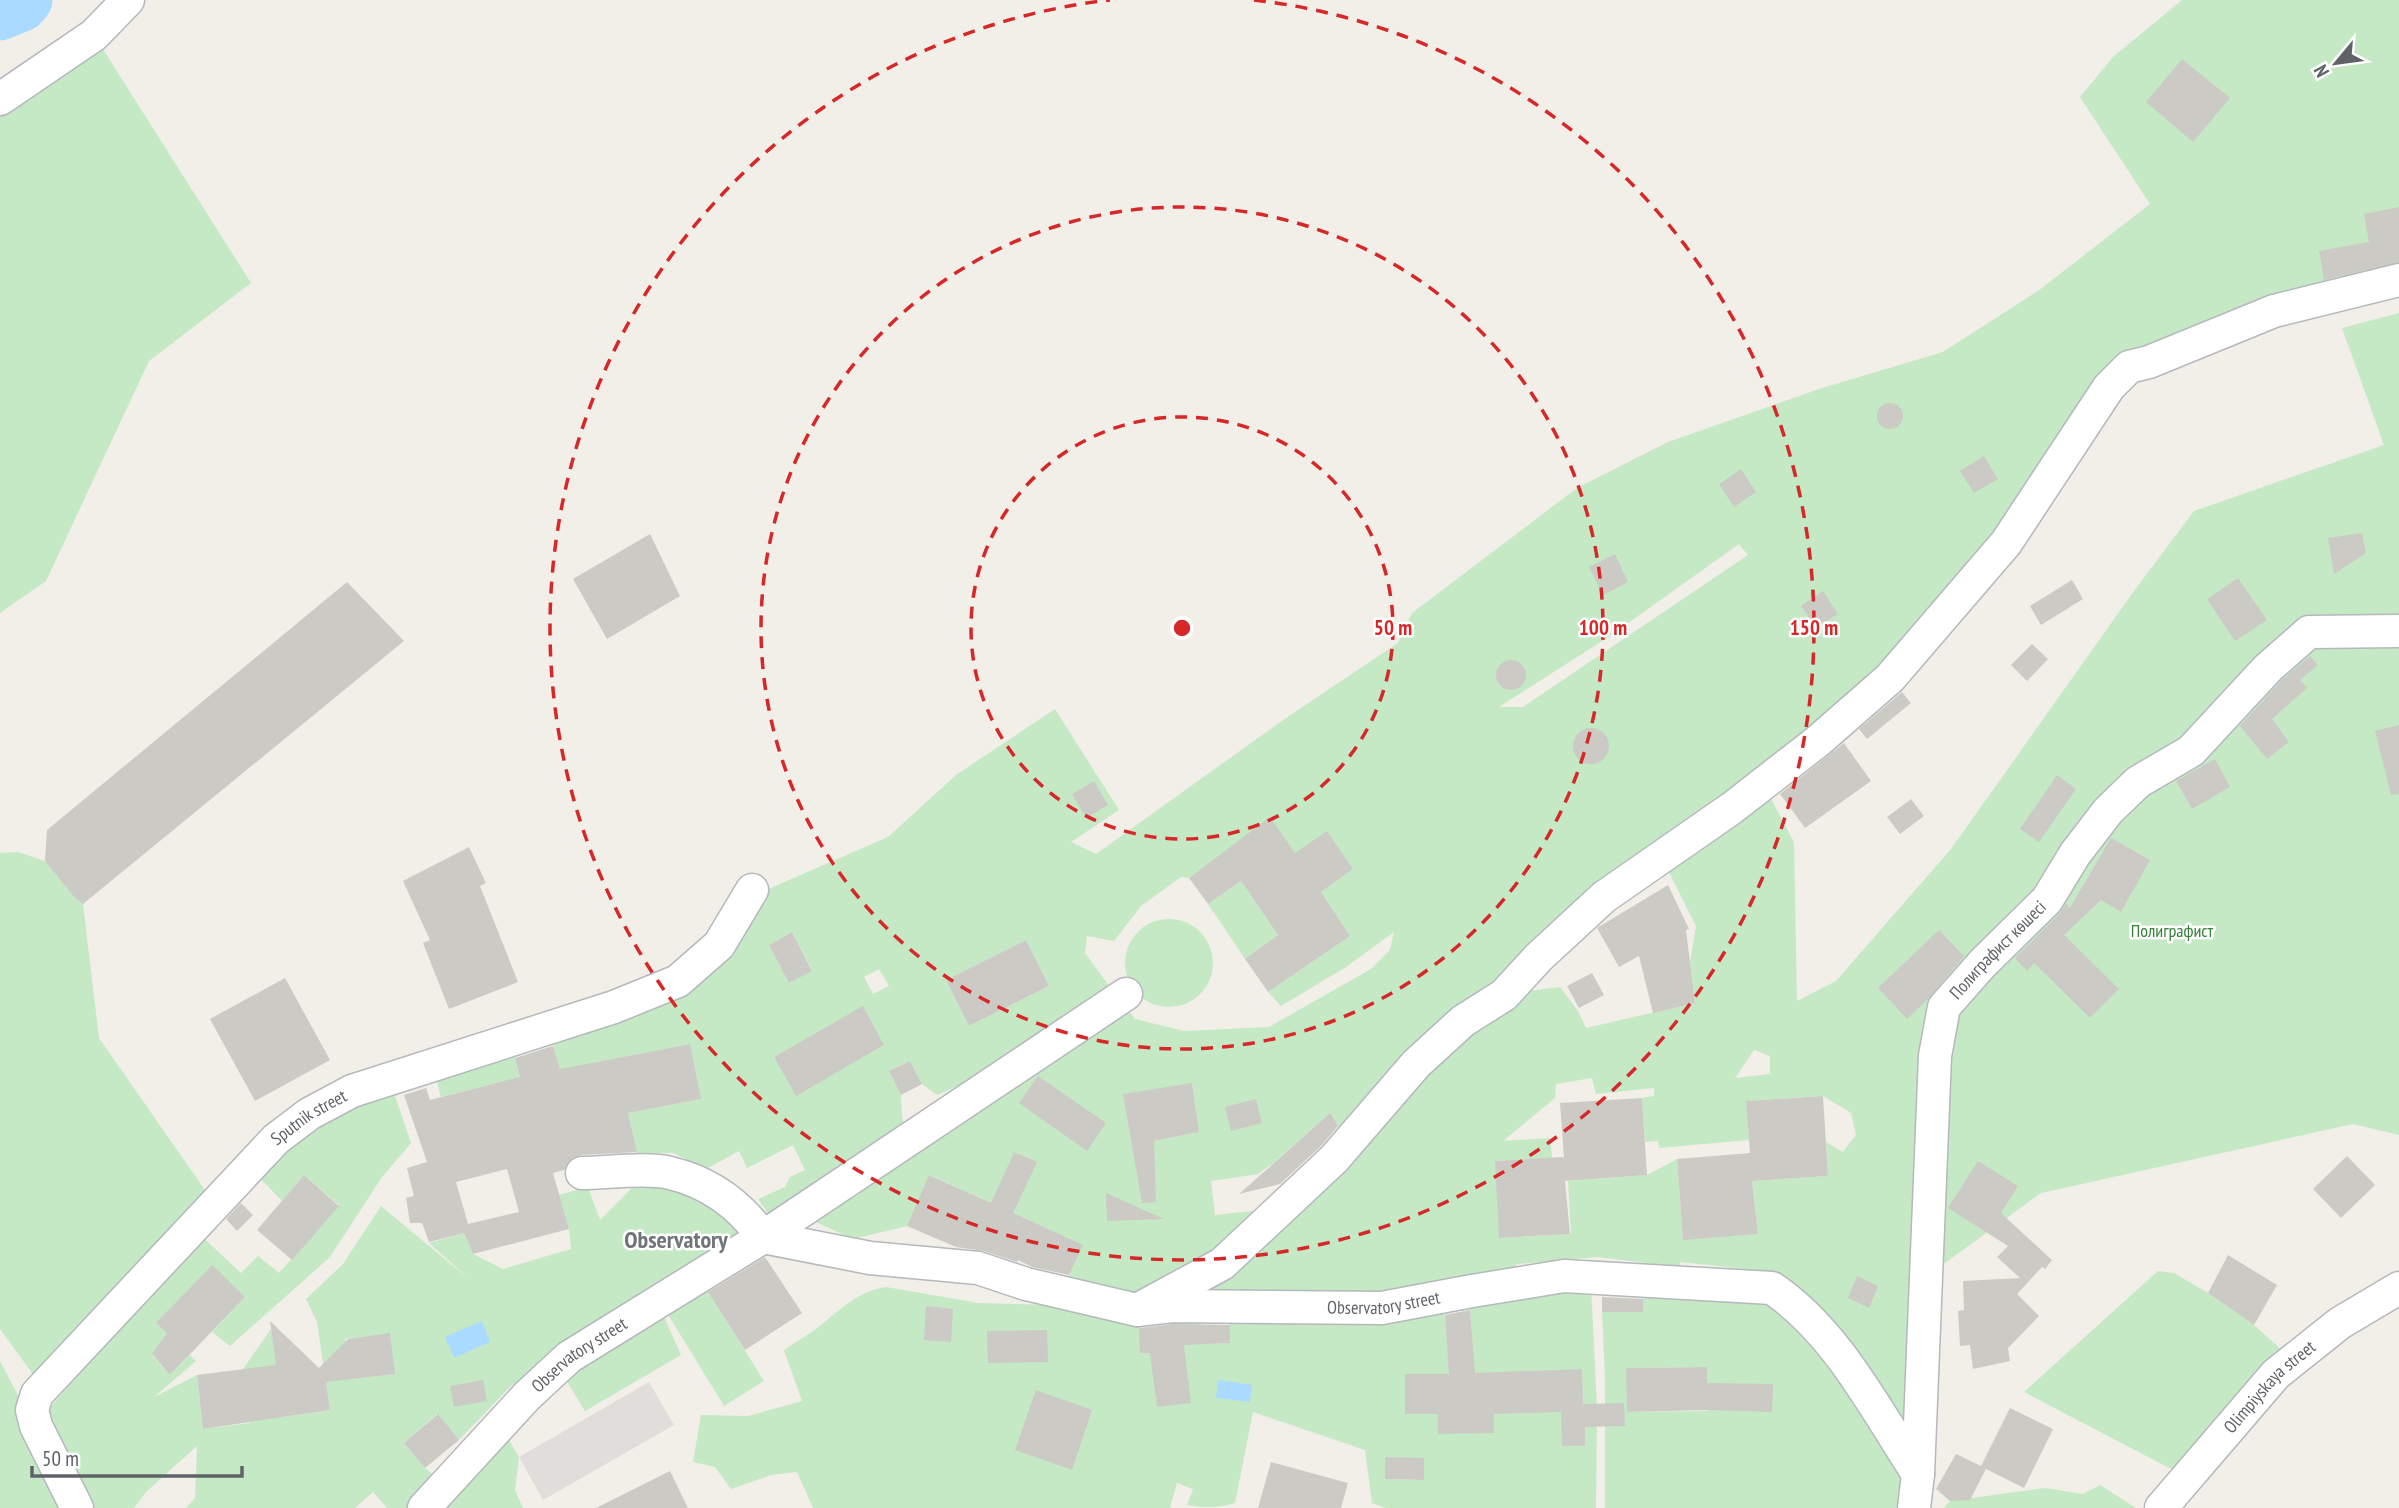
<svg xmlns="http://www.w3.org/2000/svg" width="2399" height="1508" font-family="'PT Sans Narrow',sans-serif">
	<rect width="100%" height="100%" fill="#f1efe8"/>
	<path fill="#e0deda" d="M649,1382L674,1425L543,1500L519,1457Z"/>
	<path fill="#c5e8c5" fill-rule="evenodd" d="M2182,0H2399V280L2274,311L2149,362L2129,367L2109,387L2006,543L1890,678L1818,741L1732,808L1604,897L1539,957L1505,994L1560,987L1578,1011L1586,1028L1695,1003L1690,963L1696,926L1664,862L1768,793L1794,842L1797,1001L1836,981L1951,849L2134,591L2194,511L2384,445L2342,328L2399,313V1135L2353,1124L2041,1193L1926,1277L1933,1094L1926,1091L1906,1508H1605V1378L1602,1312H1642L1643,1285L1766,1294L1745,1288L1746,1269L1680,1262L1678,1282L1653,1281L1654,1264L1598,1257L1517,1264L1501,1287L1472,1291L1474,1280L1381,1296L1382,1308L1231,1306V1297L1172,1301V1297L1233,1263L1234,1254L1334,1159L1372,1113L1341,1130L1329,1114L1272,1164L1258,1174L1211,1181L1215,1215L1261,1210L1257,1225L1218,1261L1152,1298L1066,1282L1082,1245L930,1175L907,1226L853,1239L805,1217L962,1116L1053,1048L1124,1004L1135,1019L1184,1031L1269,1027L1371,969L1390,950L1394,932L1346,967L1281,1006L1268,992L1350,936L1321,892L1353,869L1327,832L1295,854L1270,818L1189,878L1181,877L1141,906L1114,941L1087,936L1085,953L1112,990L1041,1034L979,1077L937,1095L922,1084L910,1061L889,1071L901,1095L902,1118L905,1125L879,1153L772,1219L758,1199L785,1187L790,1177L805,1170L793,1145L747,1168L739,1151L706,1169L673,1153H637L628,1113L700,1099L690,1044L591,1063L593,1075L564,1084L569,1104L513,1117L504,1081L441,1097L434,1072L512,1044L520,1078L535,1074L539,1090L564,1084L550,1034L620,1014L703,976L727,955L752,908L766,890L888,837L956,775L1055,709L1119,810L1071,842L1096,854L1286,718L1398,643L1412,613L1577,488L1668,442L1822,388L1943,352L2038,291L2150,204L2080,97L2113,57ZM1739,544L1748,555L1523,707H1499L1610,636ZM792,932L812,970L789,983L769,945ZM1026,940L1049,986L969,1026L946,980ZM879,969L889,986L873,994L864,977ZM863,1007L884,1045L796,1095L774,1057ZM1754,1050L1770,1056V1074L1735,1078ZM1592,1078L1596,1094L1654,1088V1096L1642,1098L1645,1142L1658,1141L1659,1148L1749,1140L1747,1101L1823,1096L1851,1113L1856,1135L1843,1152L1826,1142L1828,1176L1752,1181L1758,1234L1683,1239L1677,1159L1647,1175L1568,1181L1571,1234L1500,1238L1495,1161L1552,1158L1550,1138L1503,1141L1555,1098L1556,1084ZM1192,1084L1199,1132L1132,1145L1124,1094ZM1014,1152L1036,1162L1025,1187L1003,1177ZM1706,1367L1707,1411L1627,1412V1368Z
		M94,35L251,283L149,361L46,581L0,613V99Z
		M18,852L45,861L74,897L83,904L99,1038L205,1190L35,1377L0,1329V853Z
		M1241,881L1278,935L1245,959L1208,904Z
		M1125 963a44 44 0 1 1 88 0a44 44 0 1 1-88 0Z
		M392,1087L411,1143L382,1177L330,1257L230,1346L212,1332L245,1297L211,1266L157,1323L167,1333L152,1355L170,1375L190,1355L196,1361L154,1397L197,1375L203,1429L250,1423L243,1369L271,1329L284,1417L330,1410L317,1322L306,1299L343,1264L381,1206L470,1280L429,1243L464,1233L473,1254L503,1269L571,1249L569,1229L559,1195L588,1187L600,1220L648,1172L709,1200L752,1237L537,1368L510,1387L459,1440L437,1414L404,1443L425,1468L453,1492L503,1430L519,1457L515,1490L523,1508H387L373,1492L355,1508H186L195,1498L197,1446L146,1492L134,1508H84L45,1413L106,1343L197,1232L241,1273L258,1256L279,1273L339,1205L304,1175L282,1201L255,1173L280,1146ZM390,1334L394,1374L351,1379L345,1339Z
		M2158,1271L2174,1273L2208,1293L2254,1325L2283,1351L2173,1470L2024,1392Z
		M1591,1285L1597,1407L1596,1508H1386L1372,1503L1365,1450L1253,1412L1235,1503C1220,1508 1203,1508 1187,1505L1193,1489L1177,1483L1170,1508H813L797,1472L771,1475L731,1489L715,1467L693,1462L701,1415L748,1416L802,1401L784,1350C794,1343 806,1336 816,1329C838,1312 857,1291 886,1287L978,1303L1062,1305L1139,1318L1141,1353L1170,1352L1169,1317L1200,1313L1202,1344L1230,1343L1229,1312L1443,1302L1447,1338L1472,1335L1469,1300ZM1493,1373L1458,1413L1406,1414L1405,1375ZM1385,1457L1424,1459V1480L1385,1479Z
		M706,1288L764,1381L724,1406L667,1313Z
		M661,1310L681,1355L585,1411L563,1375Z
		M0,1361L77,1508H0Z
		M2100,1485L2136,1508H1944L1950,1501L2045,1488L2083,1494Z"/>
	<path fill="#aadaff" d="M482,1321L490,1342L454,1358L445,1337Z
		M1218,1380L1252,1385L1250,1402L1216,1398Z"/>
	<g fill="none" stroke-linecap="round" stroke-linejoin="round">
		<path stroke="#aadaff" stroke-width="51" d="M0,15L22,6L27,0"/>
	</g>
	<path fill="#cccac5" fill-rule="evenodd" d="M2182,59L2230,98L2193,142L2146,102Z
		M2399,207V262L2324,280L2319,251L2369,242L2364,214Z
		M1877 416a13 13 0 1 1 26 0a13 13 0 1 1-26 0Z
		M1984,456L1998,479L1974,493L1960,471Z
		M1741,469L1756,492L1734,507L1719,484Z
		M2362,533L2366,553L2334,574L2328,538Z
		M650,534L680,596L607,639L573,579Z
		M1615,554L1628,582L1603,595L1589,567Z
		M2238,578L2267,620L2235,641L2207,599Z
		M2072,580L2083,599L2041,625L2030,606Z
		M347,582L404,641L83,904L74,897L45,861L47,830Z
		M1823,591L1838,614L1816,628L1801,606Z
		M2032,644L2048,659L2027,681L2011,665Z
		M2310,656L2318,665L2300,680L2307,688L2272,719L2289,742L2267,759L2240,726L2281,681Z
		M1496 675a15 15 0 1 1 30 0a15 15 0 1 1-30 0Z
		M1902,692L1911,703L1867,739L1859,729Z
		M2399,725V794L2391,795L2375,731Z
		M1573 746a18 18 0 1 1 36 0a18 18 0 1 1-36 0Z
		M1844,743L1871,781L1805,828L1780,794Z
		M2215,759L2230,787L2192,809L2176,781Z
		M2057,775L2076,789L2039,842L2020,829Z
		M1094,781L1108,805L1086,818L1072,794Z
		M1911,799L1924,816L1900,834L1887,817Z
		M1270,817L1295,853L1327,831L1353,869L1321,892L1350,936L1268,992L1245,959L1278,935L1241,881L1208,904L1189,878Z
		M2111,838L2150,860L2121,912L2101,900L2064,935L2119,989L2090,1018L2034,963L2027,971L2015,958L2060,913L2066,904L2070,908Z
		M469,847L486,883L480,886L518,982L449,1009L423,943L430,940L403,881Z
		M1668,885L1689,929L1686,930L1695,1003L1653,1013L1639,956L1619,967L1597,928Z
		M1939,930L1964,956L1928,999L1907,1019L1878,988Z
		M792,932L812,971L789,983L769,945Z
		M1026,940L1049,986L969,1026L946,980Z
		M1592,973L1604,995L1579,1008L1567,986Z
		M285,978L330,1060L255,1101L210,1019Z
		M863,1006L884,1045L796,1096L774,1057Z
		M690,1044L701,1099L628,1113L637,1152L581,1155L572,1158L564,1170L553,1173L569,1229L473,1254L464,1233L429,1242L422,1223H410L406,1198L414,1196L407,1168L427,1162L404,1095L426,1088L430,1100L520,1077L515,1058L553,1046L560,1069ZM507,1169L519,1212L468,1224L456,1182Z
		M910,1061L922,1084L901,1095L889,1071Z
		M1038,1076L1106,1123L1087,1151L1019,1103Z
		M1192,1083L1199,1132L1154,1141L1156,1202L1142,1203L1123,1094Z
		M1823,1096L1828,1176L1752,1181L1758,1234L1683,1240L1677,1159L1750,1153L1746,1101Z
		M1642,1098L1647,1175L1565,1181L1570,1234L1499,1238L1495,1161L1564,1157L1560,1103Z
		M1256,1099L1262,1123L1231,1131L1225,1107Z
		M1330,1113L1338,1126L1321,1146L1280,1184L1239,1194Z
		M1014,1152L1037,1162L1013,1213L1083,1245L1069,1275L1032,1267L1018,1260L1017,1262L984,1251L956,1247L907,1226L929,1175L991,1203Z
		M2347,1156L2375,1185L2341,1218L2313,1189Z
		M1978,1161L2018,1186L2001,1213L2052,1260L2045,1269L2042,1267L2017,1294L2039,1316L2008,1348L2010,1361L1973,1369L1970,1345L1960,1346L1958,1311L1964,1310L1963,1281L2020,1278L1997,1257L2008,1246L1948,1208Z
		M304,1175L339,1206L292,1260L257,1230Z
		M1106,1193L1164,1219L1107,1221Z
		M241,1203L253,1215L237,1231L226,1219Z
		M2228,1255L2277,1285L2254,1325L2208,1293Z
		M765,1257L802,1313L745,1350L708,1292Z
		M212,1265L245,1297L170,1375L152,1354L167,1333L156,1323Z
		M1857,1276L1878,1286L1869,1308L1848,1298Z
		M1602,1297L1643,1299V1312H1602Z
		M926,1306L953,1309L951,1342L924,1340Z
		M1470,1310L1475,1373L1582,1369L1583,1404L1624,1403L1625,1426L1585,1427V1446H1562L1561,1412L1494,1414V1433L1438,1434V1414H1405V1374H1449L1445,1315Z
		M270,1321L319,1368L348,1339L390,1333L395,1374L326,1382L330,1410L203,1429L197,1375L276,1365Z
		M1174,1324L1230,1325V1343L1184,1345L1191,1403L1157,1407L1150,1353H1140L1139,1328Z
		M1047,1330L1048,1362L988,1363L987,1331Z
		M1707,1367V1383L1773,1384L1772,1412L1708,1410L1627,1412L1626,1368Z
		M483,1380L487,1401L454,1407L450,1386Z
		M1036,1390L1092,1410L1072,1470L1015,1450Z
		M2010,1408L2053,1429L2024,1488L1986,1469L1970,1500L1950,1501L1936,1489L1956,1454L1981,1466Z
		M438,1414L459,1440L425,1468L404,1443Z
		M1385,1457L1424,1458V1480L1385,1479Z
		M1271,1462L1348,1483L1341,1508H1258Z
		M670,1471L688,1508H596Z"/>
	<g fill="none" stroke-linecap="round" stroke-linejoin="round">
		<g stroke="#b5b8bc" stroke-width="35">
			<g id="minor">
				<path d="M0,99L94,35L128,0"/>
				<path id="s1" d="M582,1173C607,1173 647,1167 670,1173C709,1182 740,1205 763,1237L870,1258L978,1268L1026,1284L1137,1310L1173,1306L1382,1308L1472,1291L1564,1276L1772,1288C1837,1332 1876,1410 1918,1474"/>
				<path d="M1137,1310L1222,1264L1334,1159L1416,1064L1463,1021L1504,995L1539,957L1604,897L1732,808L1818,741L1890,678L2006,543L2109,387L2129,367L2149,362L2274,311L2399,280"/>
				<path id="s2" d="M77,1508L36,1426L32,1410L37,1394L276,1139L309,1114L352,1091L614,1007L678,981L719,945L752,890"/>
				<path id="s3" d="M424,1508L527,1396L569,1357L763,1237L1126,994"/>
				<path id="s4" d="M1914,1508L1918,1474L1935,1056L1944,1007L1982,964L2047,900L2075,854L2108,811L2138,782L2191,751L2268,668L2309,632L2399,631"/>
				<path id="s5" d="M2161,1508L2276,1374L2340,1323L2399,1288"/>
			</g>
		</g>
		<use href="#minor" stroke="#fff" stroke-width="32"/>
	</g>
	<g fill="none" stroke="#d62828" stroke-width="3.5" stroke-dasharray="12 9">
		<circle cx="1182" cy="628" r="211"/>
		<circle cx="1182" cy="628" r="421"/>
		<path d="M1254 0A632 632 0 1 1 1110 0"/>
	</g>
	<g text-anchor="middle" stroke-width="5" stroke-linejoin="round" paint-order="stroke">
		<g font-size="18" fill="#348238" stroke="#fff">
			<text x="2172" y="937">Полиграфист</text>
		</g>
		<g font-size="18" fill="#5f6368" stroke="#fff">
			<text dy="6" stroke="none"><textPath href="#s4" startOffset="581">Полиграфист көшесі</textPath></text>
			<text dy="6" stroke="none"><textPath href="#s2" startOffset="514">Sputnik street</textPath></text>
			<text dy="6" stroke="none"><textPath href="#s1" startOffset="833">Observatory street</textPath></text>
			<text dy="6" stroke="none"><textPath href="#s3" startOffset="219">Observatory street</textPath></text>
			<text dy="6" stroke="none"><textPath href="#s5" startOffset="163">Olimpiyskaya street</textPath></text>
		</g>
		<g font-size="24" font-weight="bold" fill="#70757a" stroke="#fff">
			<text x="676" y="1248">Observatory</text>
		</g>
	</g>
	<circle cx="1182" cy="628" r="10" fill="#d62828" stroke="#fff" stroke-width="3.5"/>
	<g font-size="21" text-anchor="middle" font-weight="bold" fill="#d62828" stroke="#fff" stroke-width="5" stroke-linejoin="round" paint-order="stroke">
		<text x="1393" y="635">50 m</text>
		<text x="1603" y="635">100 m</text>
		<text x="1814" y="635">150 m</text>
	</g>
	<g transform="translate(2336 63) rotate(241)" stroke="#ffffff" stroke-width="5" paint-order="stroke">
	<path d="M0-5L12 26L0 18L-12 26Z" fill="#5f6368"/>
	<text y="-10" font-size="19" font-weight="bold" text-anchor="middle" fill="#5f6368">N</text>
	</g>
	<path d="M32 1466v10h210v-10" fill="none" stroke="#5f6368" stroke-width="3.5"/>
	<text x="42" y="1466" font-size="21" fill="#5f6368" stroke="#ffffff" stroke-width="5" paint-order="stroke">50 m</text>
</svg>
